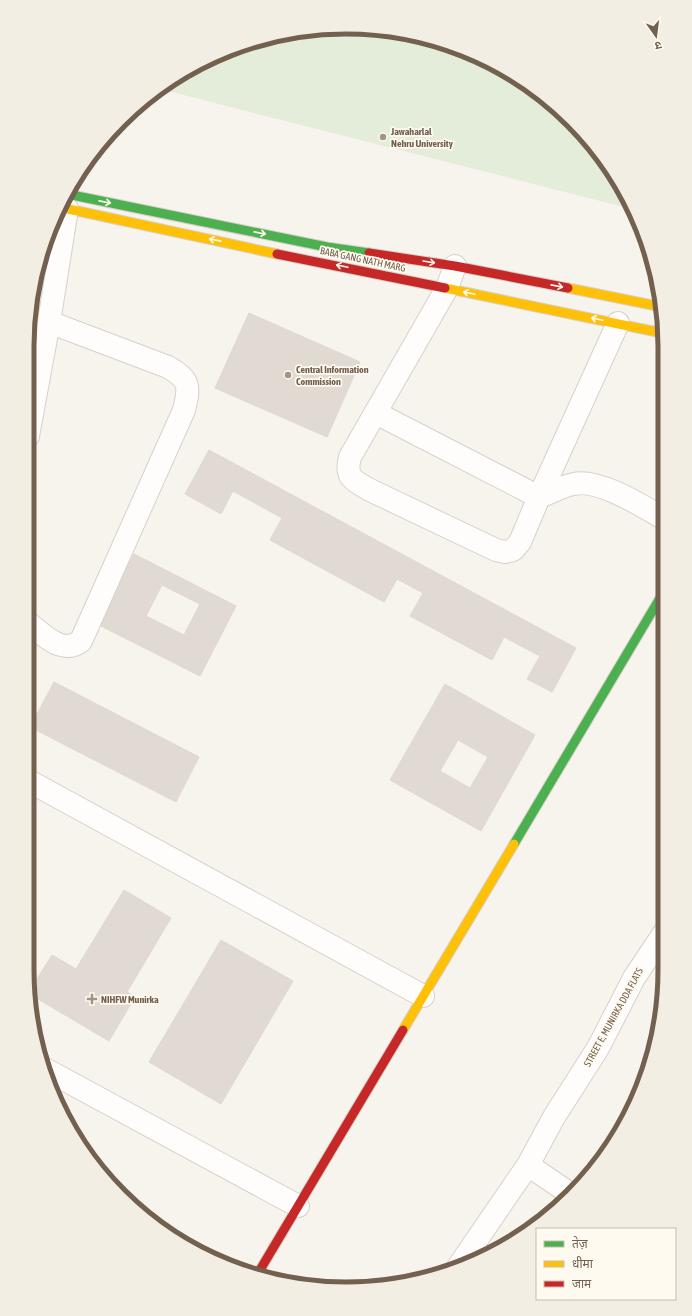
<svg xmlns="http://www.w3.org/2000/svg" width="692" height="1316" font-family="'Asap Condensed','Noto Sans Devanagari',sans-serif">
	<rect width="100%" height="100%" fill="#f7f4ed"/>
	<path fill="#e3edd9" d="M367,28L429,38L487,60L556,106L599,152L632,209L160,89L187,70L244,44L305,30Z"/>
	<path fill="#e1dad3" stroke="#dfd8d0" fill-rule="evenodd" d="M249,313L360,362L327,437L215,388Z
		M209,450L576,648L552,692L527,679L540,656L504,637L492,660L410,616L423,593L397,579L384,602L270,540L282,518L233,491L221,514L185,494Z
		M134,554L236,606L200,676L97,624ZM162,585L200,604L184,635L146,616Z
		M54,682L199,757L176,802L30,727Z
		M445,684L535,735L481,831L390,780ZM458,740L488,757L470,788L440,771Z
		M124,890L171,918L127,992L135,997L109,1041L31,995L30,990L52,955L76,969Z
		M221,940L293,981L221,1104L149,1062Z
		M664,943V964L653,958Z"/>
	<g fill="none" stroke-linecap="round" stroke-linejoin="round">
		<g stroke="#d6d1cb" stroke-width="24">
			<path id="street" d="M455,266L447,288L350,457C344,479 356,482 372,491L496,550L505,552L513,550L520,542L539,497L618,323
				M376,413L539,497C550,493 562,486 574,484C598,478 642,506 663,518
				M28,436L49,322L67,209
				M27,622C43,634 62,656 81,641L184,410C190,386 190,380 168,367L49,322
				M27,780L423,996
				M43,1068L298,1206
				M528,1165L572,1195
				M458,1267L528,1165L554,1117L598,1048L634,978L664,933"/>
		</g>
		<g stroke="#d5d0c8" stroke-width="11">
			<path id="fast" d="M67,194L327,247L369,253
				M514,844L663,593"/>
		</g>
		<g stroke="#d5d0c8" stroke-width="11">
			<path id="slow" d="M59,207L277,254
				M445,288L662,333
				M568,288L662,307
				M403,1030L514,844"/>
		</g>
		<g stroke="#d5d0c8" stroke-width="11">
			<path id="jam" d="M369,253L455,266L568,288
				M277,254L445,288
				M257,1275L403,1030"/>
		</g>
		<use href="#street" stroke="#fefdfc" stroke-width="22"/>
		<use href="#fast" stroke="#4caf50" stroke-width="9"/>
		<use href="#slow" stroke="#ffc107" stroke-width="9"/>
		<use href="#jam" stroke="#c62828" stroke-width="9"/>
	</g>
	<defs><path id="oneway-shaft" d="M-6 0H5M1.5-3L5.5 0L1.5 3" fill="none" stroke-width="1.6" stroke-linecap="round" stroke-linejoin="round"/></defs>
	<g stroke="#fefaf0">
		<use href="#oneway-shaft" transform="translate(105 202) rotate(11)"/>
		<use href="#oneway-shaft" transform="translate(260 233) rotate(11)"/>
		<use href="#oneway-shaft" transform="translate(215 240) rotate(-169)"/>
		<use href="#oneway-shaft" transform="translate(429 262) rotate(9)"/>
		<use href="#oneway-shaft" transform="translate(342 266) rotate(-168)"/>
		<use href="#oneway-shaft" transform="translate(557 286) rotate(11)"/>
		<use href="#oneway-shaft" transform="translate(469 293) rotate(-168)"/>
		<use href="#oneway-shaft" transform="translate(597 319) rotate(-168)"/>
	</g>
	<g fill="#a29486" stroke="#fefaf0" stroke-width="1.5">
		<circle cx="383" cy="137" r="4"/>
		<circle cx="288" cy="375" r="4"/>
		<path d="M90 993h4v4h4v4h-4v4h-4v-4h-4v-4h4z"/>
	</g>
	<g text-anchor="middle" stroke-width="3.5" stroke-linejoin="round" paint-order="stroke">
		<g font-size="10" font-weight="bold" fill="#74604f" stroke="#fefaf0" text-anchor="start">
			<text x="391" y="135">Jawaharlal<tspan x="391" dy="12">Nehru University</tspan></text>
			<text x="296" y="373">Central Information<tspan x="296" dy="12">Commission</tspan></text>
			<text x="101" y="1003">NIHFW Munirka</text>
		</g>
		<g font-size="10" fill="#74604f" stroke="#fefaf0">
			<text transform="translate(363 259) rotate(12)" y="4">BABA GANG NATH MARG</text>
			<text transform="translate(613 1017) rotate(-61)" y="4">STREET E, MUNIRKA DDA FLATS</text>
		</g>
	</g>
	<path d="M0 0H692V1316H0ZM346 34H346A312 312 0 0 1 658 346V970A312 312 0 0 1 346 1282H346A312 312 0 0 1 34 970V346A312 312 0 0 1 346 34Z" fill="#f3eee3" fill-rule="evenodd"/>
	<path fill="none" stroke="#74604f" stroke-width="5" d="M346 34H346A312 312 0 0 1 658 346V970A312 312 0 0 1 346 1282H346A312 312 0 0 1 34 970V346A312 312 0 0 1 346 34Z"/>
	<rect x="536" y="1228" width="140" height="72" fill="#fefaf0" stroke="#c7bcb0"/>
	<rect x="544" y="1241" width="20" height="6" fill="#4caf50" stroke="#c7bcb0"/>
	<text x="572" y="1248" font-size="12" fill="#74604f">तेज़</text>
	<rect x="544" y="1261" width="20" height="6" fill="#ffc107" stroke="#c7bcb0"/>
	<text x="572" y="1268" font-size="12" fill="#74604f">धीमा</text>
	<rect x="544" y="1281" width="20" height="6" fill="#c62828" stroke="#c7bcb0"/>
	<text x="572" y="1288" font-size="12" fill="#74604f">जाम</text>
	<g transform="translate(656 36) rotate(166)" stroke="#fefaf0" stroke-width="3" paint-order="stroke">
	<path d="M0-3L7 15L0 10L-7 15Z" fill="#74604f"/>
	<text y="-6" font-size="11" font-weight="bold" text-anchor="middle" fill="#74604f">उ</text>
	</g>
</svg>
